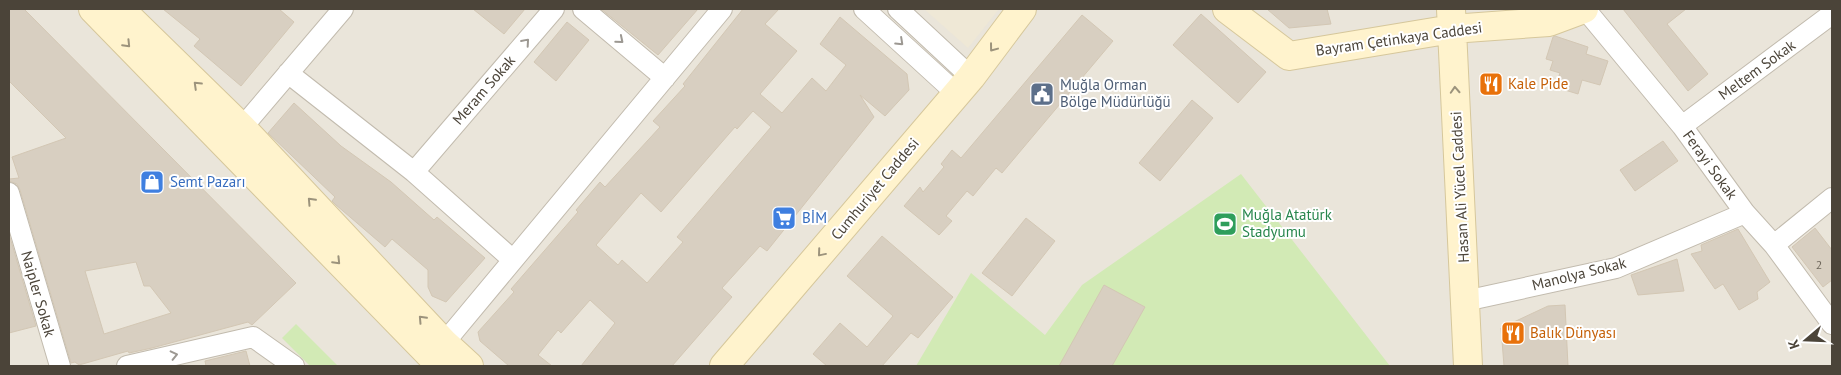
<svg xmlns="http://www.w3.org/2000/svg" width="1841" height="375" font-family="'PT Sans',sans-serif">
	<rect width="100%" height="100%" fill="#f6f3ec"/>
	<path fill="#eae5da" d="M9,9H1832V366H9Z"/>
	<path fill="#efe8d6" d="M924,9H999L968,48Z"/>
	<path fill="#d2eab5" d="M1241,174L1390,366H916L971,273L1045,335L1082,285Z
		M296,324L338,366H310L282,338Z"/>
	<path fill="#d8cfc1" stroke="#d3c7b4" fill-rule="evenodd" d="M9,9H24L296,283L252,325L248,322L152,348L129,353L128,351L79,365L75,362L71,363L20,190L17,184L9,181V179L19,178L12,157L66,138L9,81ZM136,262L144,286H150L171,313L104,334L85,271Z
		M163,9H279L294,22L241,86L194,46L200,39Z
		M473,9H525L504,34Z
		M601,9H698L658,55Z
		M743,9H779L765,24L797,51L760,94L782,113L812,78L826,91L846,65L820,44L840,17L907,74L909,90L885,116L860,95L874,117L767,251L760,246L722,288L732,297L672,366H581L615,323L590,300L561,333L558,330L538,355L552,366H509L480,341L478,332L514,292L511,289L578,212L576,210L600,182L605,187L660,127L653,121L685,86L683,84ZM753,111L771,127L677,237L683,242L647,283L622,260L618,265L596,245L641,193L661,212L735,127L737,129Z
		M1267,9H1327L1331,24L1289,28Z
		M1623,9H1686L1667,24L1708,74L1688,91Z
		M1201,14L1266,72L1238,103L1173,45Z
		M1082,15L1113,41L1002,173L996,168L973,196L967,191L946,216L952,221L939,235L904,206L920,187L923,192L944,167L941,164L952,150L961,158Z
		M567,22L589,40L556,81L534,62Z
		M1555,36L1588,47L1586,54L1608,61L1600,85L1582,80L1578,94L1555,87L1560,73L1550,70L1553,61L1546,59L1553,37Z
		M1192,100L1213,118L1160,181L1139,163Z
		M294,103L341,146L391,182L434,220L437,217L485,258L446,302L432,296L428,287V270L392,239L385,247L336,205L332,201L335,197L268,133Z
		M1663,141L1678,161L1635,191L1620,170Z
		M1026,218L1055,241L1012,296L982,273Z
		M1815,228L1832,250V280L1823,287L1792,247Z
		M1738,229L1770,282L1757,292L1758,299L1739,310L1723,284L1715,289L1691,254L1702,251L1701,245Z
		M9,234L36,326L9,333Z
		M882,236L953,297L918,338L911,333L882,366H827L813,354L840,323L867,347L893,316L847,276Z
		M1677,259L1684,291L1638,295L1631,275Z
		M1104,285L1145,307L1112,366H1059Z
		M1565,305L1568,366H1504L1501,328L1548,306Z
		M246,351L250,366H206L205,361Z"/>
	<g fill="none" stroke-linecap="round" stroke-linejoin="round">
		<g stroke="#c2bbae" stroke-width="22">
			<path id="street" d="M583,9L665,78
				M864,9L957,94
				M898,9L971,77
				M1585,9L1682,126L1745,213L1774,245L1832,324
				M288,73L414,172L513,260
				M1682,126L1832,14
				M234,137L343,9
				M414,172L554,9
				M9,193L60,366
				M1774,245L1832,198
				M1465,301L1616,268L1745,213
				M444,343L722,9
				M127,366L253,337L294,366"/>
		</g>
		<g stroke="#d6c79b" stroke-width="30">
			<path id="secondary" d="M93,9L441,366
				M120,9L242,128L444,343L469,366
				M1227,9L1289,56L1452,29L1549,22L1584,9
				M1451,9L1468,366
				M724,366L971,77L1022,9"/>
		</g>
		<use href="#street" stroke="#fff" stroke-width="20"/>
		<use href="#secondary" stroke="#fff3cd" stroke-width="28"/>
	</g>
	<defs><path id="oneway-chevron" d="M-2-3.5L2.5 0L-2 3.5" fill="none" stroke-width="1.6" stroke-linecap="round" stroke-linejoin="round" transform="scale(1.25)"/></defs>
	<g stroke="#9c9892">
		<use href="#oneway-chevron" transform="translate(620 40) rotate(40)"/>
		<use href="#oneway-chevron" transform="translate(526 42) rotate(-49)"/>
		<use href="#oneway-chevron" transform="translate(900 42) rotate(43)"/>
		<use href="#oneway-chevron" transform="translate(174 355) rotate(-13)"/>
	</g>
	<g stroke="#9c937c">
		<use href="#oneway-chevron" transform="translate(127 44) rotate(46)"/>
		<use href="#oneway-chevron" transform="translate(993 48) rotate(127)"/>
		<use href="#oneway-chevron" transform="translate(197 85) rotate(-136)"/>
		<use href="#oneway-chevron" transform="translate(1455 90) rotate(-93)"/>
		<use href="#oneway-chevron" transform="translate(311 201) rotate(-133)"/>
		<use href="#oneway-chevron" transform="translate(821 253) rotate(130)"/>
		<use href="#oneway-chevron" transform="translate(337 261) rotate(46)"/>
		<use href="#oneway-chevron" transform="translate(422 319) rotate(-133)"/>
	</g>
	<defs>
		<g id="restaurant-square" transform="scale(1.25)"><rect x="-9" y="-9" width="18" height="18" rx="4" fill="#e8710a" stroke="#fff"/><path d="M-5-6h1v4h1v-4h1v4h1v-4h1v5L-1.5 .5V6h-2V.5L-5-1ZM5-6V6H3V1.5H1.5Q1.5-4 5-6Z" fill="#fff"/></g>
		<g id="civic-square" transform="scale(1.25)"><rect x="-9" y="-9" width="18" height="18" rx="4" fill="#5c6f8a" stroke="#fff"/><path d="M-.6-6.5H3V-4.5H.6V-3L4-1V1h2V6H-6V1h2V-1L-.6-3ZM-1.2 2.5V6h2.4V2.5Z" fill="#fff"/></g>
		<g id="shop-square" transform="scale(1.25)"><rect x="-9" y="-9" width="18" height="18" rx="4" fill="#3f7fe0" stroke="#fff"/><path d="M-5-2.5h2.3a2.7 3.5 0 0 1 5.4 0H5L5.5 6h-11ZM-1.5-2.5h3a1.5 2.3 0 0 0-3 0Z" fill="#fff"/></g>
		<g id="supermarket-square" transform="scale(1.25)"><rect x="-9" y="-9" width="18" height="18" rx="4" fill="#3f7fe0" stroke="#fff"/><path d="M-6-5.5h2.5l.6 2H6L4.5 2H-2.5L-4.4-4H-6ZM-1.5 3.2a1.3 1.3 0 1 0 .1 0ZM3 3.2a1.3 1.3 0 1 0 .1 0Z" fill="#fff"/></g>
		<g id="stadium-square" transform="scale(1.25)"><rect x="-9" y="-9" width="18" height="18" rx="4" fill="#2e9e5b" stroke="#fff"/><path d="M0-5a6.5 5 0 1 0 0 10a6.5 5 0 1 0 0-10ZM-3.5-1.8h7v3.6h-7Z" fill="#fff"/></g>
	</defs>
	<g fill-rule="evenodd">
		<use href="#restaurant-square" x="1491" y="84"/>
		<use href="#civic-square" x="1042" y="94"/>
		<use href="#shop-square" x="152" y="182"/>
		<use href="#supermarket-square" x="784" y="218"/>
		<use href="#stadium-square" x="1225" y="224"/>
		<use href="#restaurant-square" x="1513" y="333"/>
	</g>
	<g text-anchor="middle" stroke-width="4" stroke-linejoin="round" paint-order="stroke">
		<g font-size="12" fill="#6e675b">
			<text x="1819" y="269">2</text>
		</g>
		<g font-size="15" fill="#4b4439" stroke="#fff">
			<text transform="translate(1399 39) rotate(-8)" y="5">Bayram Çetinkaya Caddesi</text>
			<text transform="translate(1757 70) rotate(-36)" y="5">Meltem Sokak</text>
			<text transform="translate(484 90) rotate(-49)" y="5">Meram Sokak</text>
			<text transform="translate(1710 165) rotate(54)" y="5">Ferayi Sokak</text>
			<text transform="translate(1460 187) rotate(-93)" y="5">Hasan Ali Yücel Caddesi</text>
			<text transform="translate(875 189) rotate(-50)" y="5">Cumhuriyet Caddesi</text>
			<text transform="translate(1579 274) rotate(-14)" y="5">Manolya Sokak</text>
			<text transform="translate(38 294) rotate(74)" y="5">Naipler Sokak</text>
		</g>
		<g font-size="15" fill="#c56008" stroke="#fff" text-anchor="start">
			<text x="1508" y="89">Kale Pide</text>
			<text x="1530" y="338">Balık Dünyası</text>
		</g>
		<g font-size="15" fill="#4e5e75" stroke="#fff" text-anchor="start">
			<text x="1060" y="90">Muğla Orman<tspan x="1060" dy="17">Bölge Müdürlüğü</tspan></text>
		</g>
		<g font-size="15" fill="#366cbe" stroke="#fff" text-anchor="start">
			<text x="170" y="187">Semt Pazarı</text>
			<text x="802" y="223">BİM</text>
		</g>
		<g font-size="15" fill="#27864d" stroke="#fff" text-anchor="start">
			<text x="1242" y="220">Muğla Atatürk<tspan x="1242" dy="17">Stadyumu</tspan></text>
		</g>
	</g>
	<rect width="1841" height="375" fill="none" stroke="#4b4439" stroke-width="20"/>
	<g transform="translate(1806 340) rotate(251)" stroke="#ffffff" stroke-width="4" paint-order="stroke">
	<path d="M0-4L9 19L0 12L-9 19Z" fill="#4b4439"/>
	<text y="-8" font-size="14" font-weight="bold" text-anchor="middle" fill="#4b4439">K</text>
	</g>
</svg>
